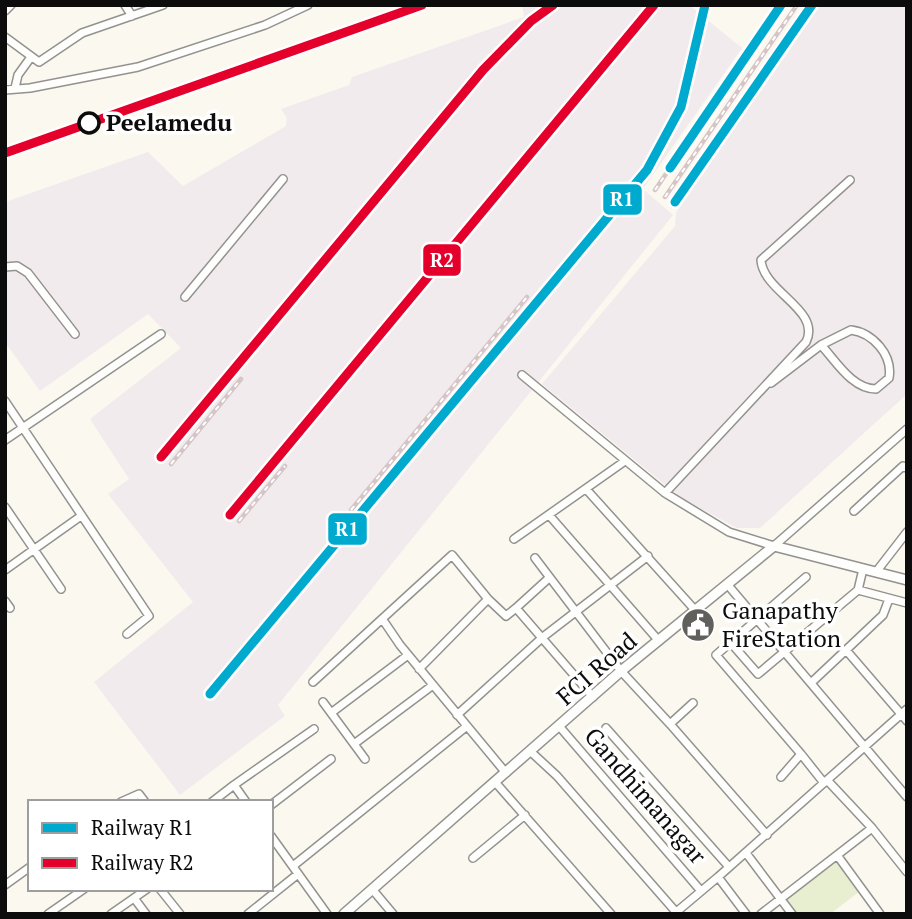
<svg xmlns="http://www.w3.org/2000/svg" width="912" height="919" font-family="'PT Serif',serif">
	<rect width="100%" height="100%" fill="#fbf8f0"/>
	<path fill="#f1ebed" d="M522,5H689L742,48L643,189L673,215L278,705L285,716L180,795L94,682L193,602L108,494L129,479L90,419L181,348L148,314L40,391L5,342V202L148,152L183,186L286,126L287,118L281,109L349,85L352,77L524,17Z
		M818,5H907V394L760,528H737L681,498L542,384L675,226L676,213L683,201Z"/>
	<path fill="#e7efd0" d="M837,858L860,891L830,914H794L783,899Z"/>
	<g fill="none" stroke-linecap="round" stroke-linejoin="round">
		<g stroke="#94928f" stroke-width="10">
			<path id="minor" d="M125,5L132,16
				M5,11L11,5
				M5,37L39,62L82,33L163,5
				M15,88L18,75L31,57
				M5,90L30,88L138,67L265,25L308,5
				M5,267L17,266L28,273L75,334
				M185,297L283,179
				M522,375L665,493L729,532L774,546L907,429
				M771,383L821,345L851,330C873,333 893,355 889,378L876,389C852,389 836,361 821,345
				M5,401L149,616L127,634
				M5,440L161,334
				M586,489L695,610
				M665,493L806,342C822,310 763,292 761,260L850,180
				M5,507L61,589
				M854,511L903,466L907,468
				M549,515L659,641
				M514,539L625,461
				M535,558L621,671L670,724L693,703
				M5,570L81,516
				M876,572L907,532
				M549,578L516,608L593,697
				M727,584L907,797
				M858,590L863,569
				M488,599L506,616L516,608
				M5,601L10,608
				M383,620L400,645L506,773
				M731,643L758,674L858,590L907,603
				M846,650L883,615L889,599
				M313,682L452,555L488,599L419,669
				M812,682L846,650L907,721
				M323,702L365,759
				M331,713L408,655
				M457,715L543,637L648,556
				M670,724L767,835
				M559,726L701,891
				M606,728L729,867
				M354,744L433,685
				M530,751L557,776L676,912
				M801,754L824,783
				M781,777L801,754L716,655L806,577
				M827,780L872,828L907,872
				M495,782L611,914
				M234,785L314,729
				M121,802L139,794L145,802
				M212,802L234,785L246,802
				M271,805L331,759
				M271,836L327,914
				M746,853L792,914
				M837,855L880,914
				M473,858L525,815
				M293,866L467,726
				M718,877L907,709
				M5,885L30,867
				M160,889L180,914
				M372,889L393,914
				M134,898L146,914
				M48,914L84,889
				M111,914L147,889
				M248,914L298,874
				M674,914L718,877L746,914
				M761,914L872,828"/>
		</g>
		<g stroke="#94928f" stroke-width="12">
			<path id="tertiary" d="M344,914L621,671L774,546L907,580"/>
		</g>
		<use href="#minor" stroke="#fefefd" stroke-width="7"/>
		<use href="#tertiary" stroke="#fefefd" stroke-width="9"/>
		<g stroke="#d6c5c6" stroke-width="4.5">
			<path id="rail" d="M5,153L422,5
				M655,190L781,5
				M665,197L797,5
				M675,202L812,5
				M161,457L483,70L531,21L553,5
				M171,464L241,379
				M351,510L527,297
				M230,515L654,5
				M239,521L285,466
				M210,694L647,170L681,107L705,5"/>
		</g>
		<use href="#rail" stroke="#fff" stroke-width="2" stroke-dasharray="5" stroke-linecap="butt"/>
		<g stroke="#fff" stroke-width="14">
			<path id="rail-1" d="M670,168L781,5
				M675,202L812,5
				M210,694L647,170L681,107L705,5"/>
		</g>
		<g stroke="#fff" stroke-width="14">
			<path id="rail-2" d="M5,153L422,5
				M161,457L483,70L531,21L553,5
				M230,515L654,5"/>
		</g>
		<use href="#rail-1" stroke="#00a9ce" stroke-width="9"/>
		<use href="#rail-2" stroke="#e4002b" stroke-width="9"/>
	</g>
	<defs>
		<g id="civic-disc" transform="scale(1.75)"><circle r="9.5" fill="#605f5c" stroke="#fff"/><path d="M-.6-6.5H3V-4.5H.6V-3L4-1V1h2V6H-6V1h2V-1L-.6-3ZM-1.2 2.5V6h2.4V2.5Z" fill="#fff"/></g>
	</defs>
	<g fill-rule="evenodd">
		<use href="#civic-disc" x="698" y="625"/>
	</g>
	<circle fill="#fff" stroke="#0c0c0c" stroke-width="3.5" cx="89" cy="123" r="10"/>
	<g text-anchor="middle" stroke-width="7" stroke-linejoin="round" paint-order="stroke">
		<g font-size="24" font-weight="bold" fill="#0c0c0c" stroke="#fff" text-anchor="start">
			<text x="106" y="131">Peelamedu</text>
		</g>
		<g font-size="24" fill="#0c0c0c" stroke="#fff" text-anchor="start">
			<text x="722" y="619">Ganapathy<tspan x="722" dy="28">FireStation</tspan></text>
		</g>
		<g font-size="24" fill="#0c0c0c" stroke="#fff">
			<text transform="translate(597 669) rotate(-41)" y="8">FCI Road</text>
			<text transform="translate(645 796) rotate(49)" y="8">Gandhimanagar</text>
		</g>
	</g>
	<g stroke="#fff" stroke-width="2.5">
		<rect x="602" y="183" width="41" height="33" rx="7" fill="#00a9ce"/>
		<rect x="422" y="243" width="40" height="34" rx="7" fill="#e4002b"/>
		<rect x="327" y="512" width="41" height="34" rx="7" fill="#00a9ce"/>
	</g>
	<g font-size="19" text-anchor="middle" font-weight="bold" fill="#fff">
		<text x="622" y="206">R1</text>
		<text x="442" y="267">R2</text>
		<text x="347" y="536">R1</text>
	</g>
	<rect width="912" height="919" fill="none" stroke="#0c0c0c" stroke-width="14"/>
	<rect x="28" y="800" width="245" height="91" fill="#ffffff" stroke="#9e9e9e" stroke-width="2"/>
	<rect x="42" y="823" width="35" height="10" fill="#00a9ce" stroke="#9e9e9e" stroke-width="2"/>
	<text x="91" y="835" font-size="21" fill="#0c0c0c">Railway R1</text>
	<rect x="42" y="858" width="35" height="10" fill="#e4002b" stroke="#9e9e9e" stroke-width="2"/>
	<text x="91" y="870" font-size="21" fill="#0c0c0c">Railway R2</text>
</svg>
